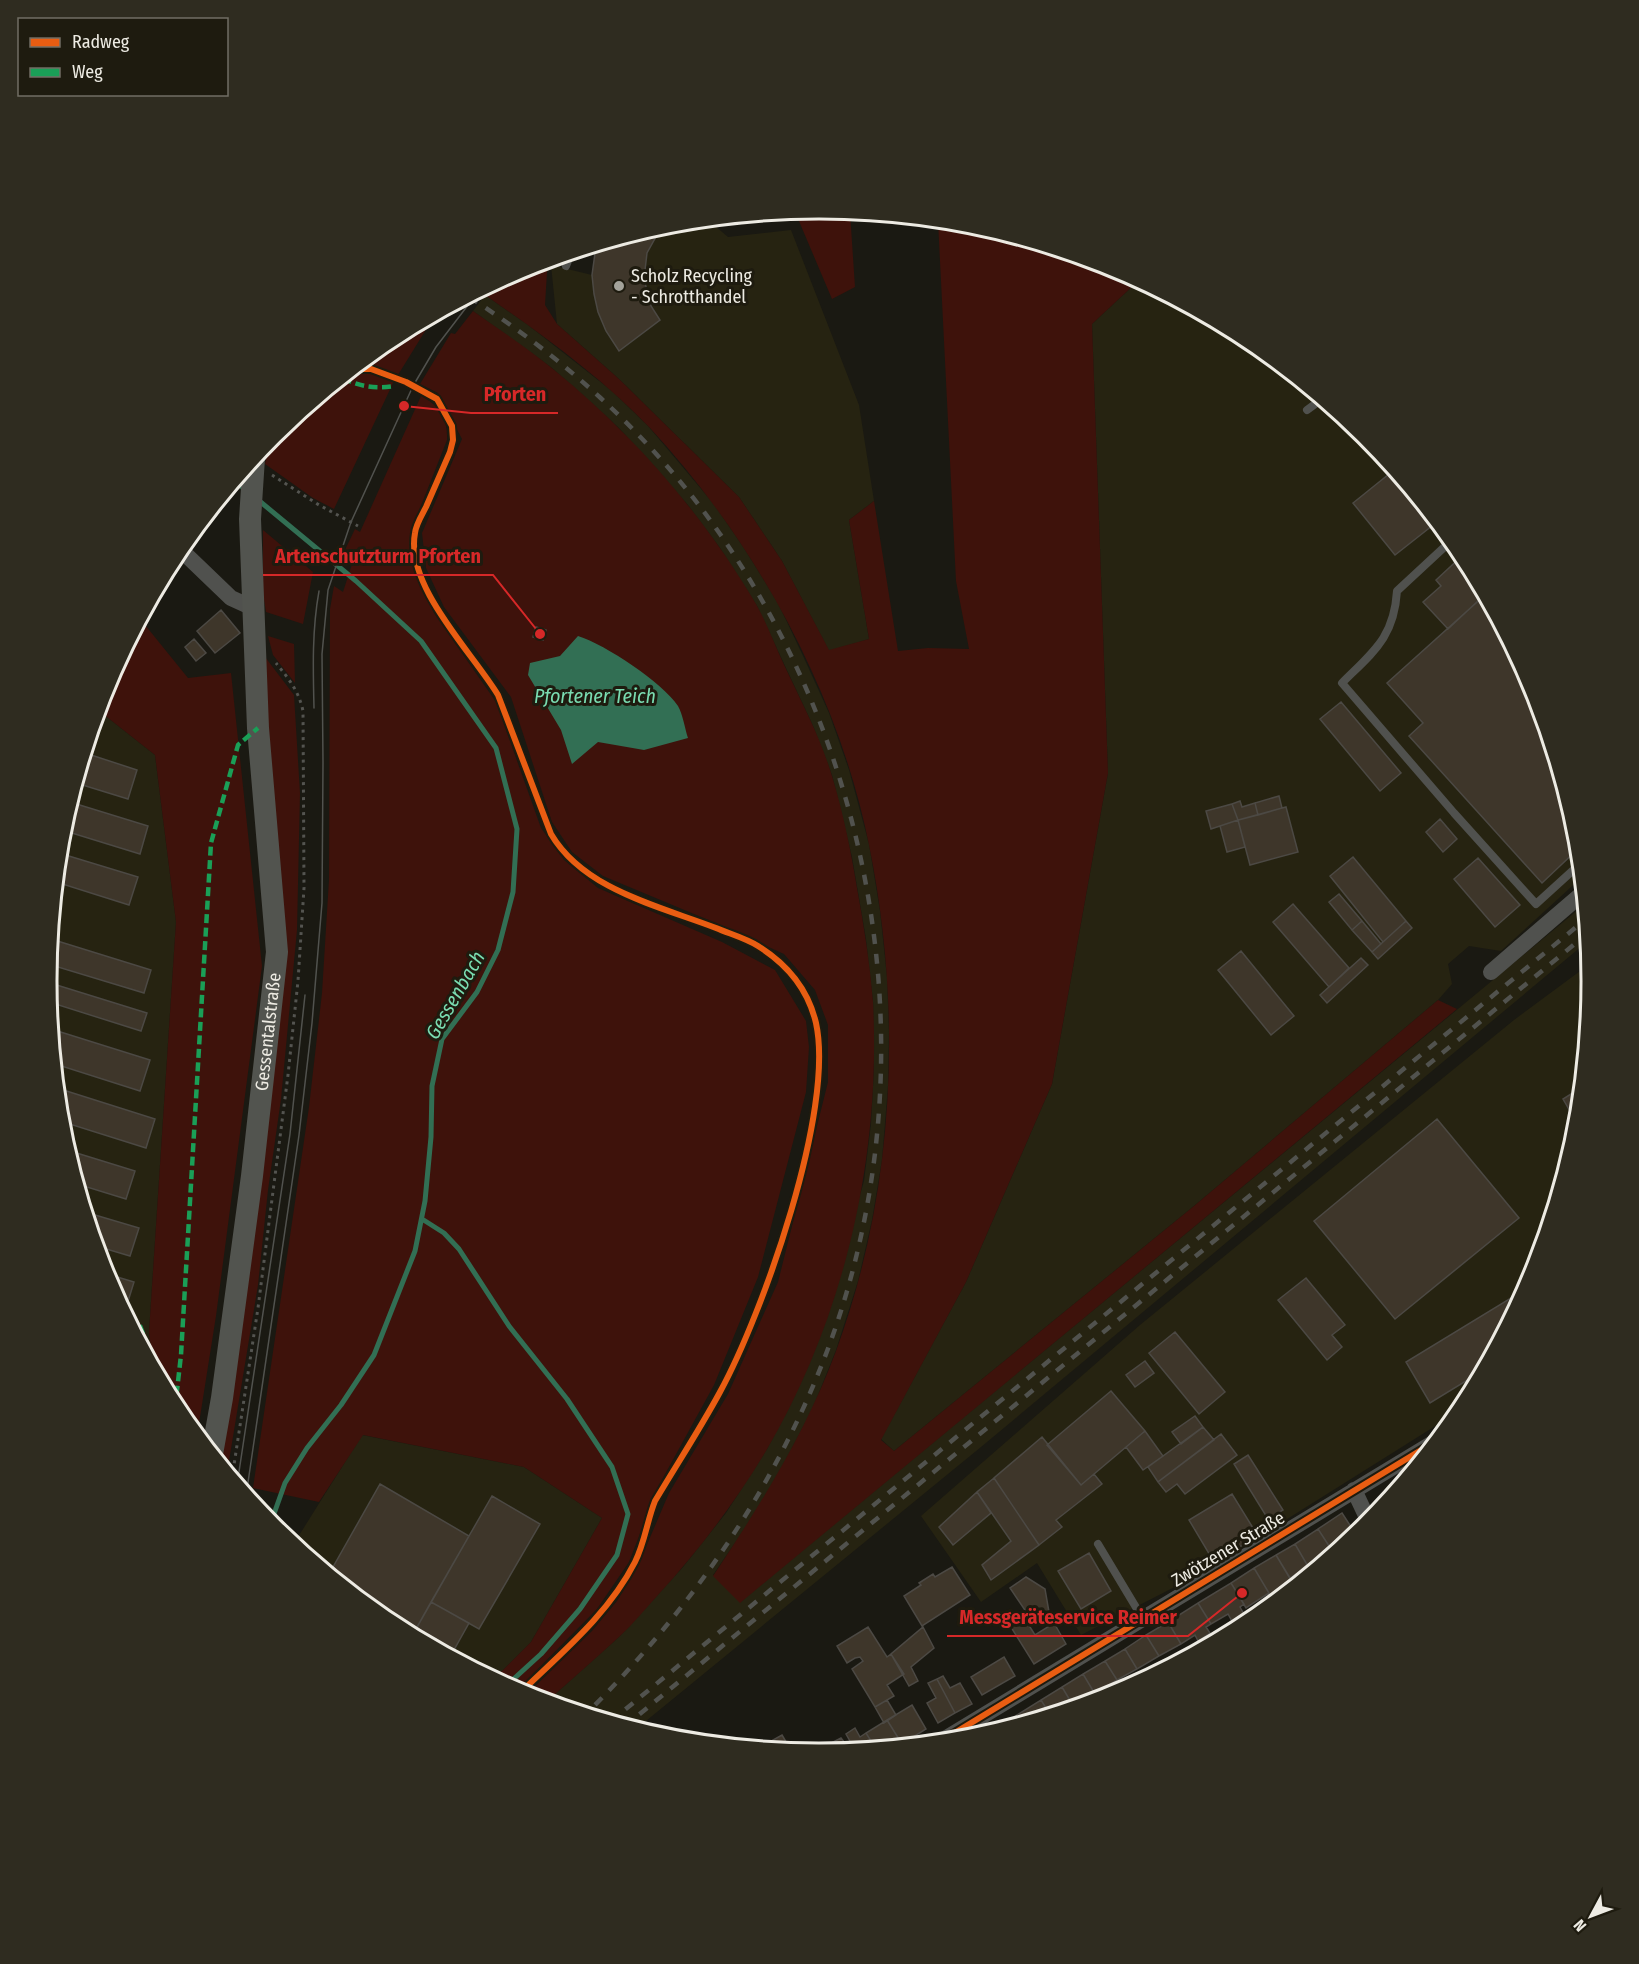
<svg xmlns="http://www.w3.org/2000/svg" width="1639" height="1964" font-family="'Fira Sans Condensed',sans-serif">
	<rect width="100%" height="100%" fill="#1a1912"/>
	<path fill="#262311" d="M708,220L728,237L791,230L859,405L874,501L849,520L869,639L829,651L782,561L739,497L619,379L557,324L551,265L592,275L596,246L669,224Z
		M1137,282L1249,339L1366,436L1462,553L1534,687L1578,832L1582,877L1501,951L1469,946L1448,964L1452,984L1438,1000L1194,1206L894,1451L881,1439L966,1282L1052,1084L1108,773L1092,324Z
		M485,295L528,325L612,391L648,426L713,503L744,548L778,603L804,658L829,713L849,770L869,844L880,911L887,977L889,1031L888,1086L882,1160L872,1220L858,1281L836,1350L812,1410L777,1477L757,1511L713,1575L740,1602L1585,904L1588,941L981,1447L635,1730L545,1703L620,1636L683,1567L726,1513L767,1449L792,1401L816,1347L864,1181L871,1124L874,1067L873,1002L866,939L852,857L832,775L813,726L757,606L720,548L687,504L618,427L552,368L473,311Z
		M98,710L155,755L176,922L149,1332L153,1367L105,1277L61,1132L47,982L61,831Z
		M1591,963L1592,982L1578,1133L1534,1278L1464,1408L1198,1575L1081,1635L1037,1563L981,1602L921,1516L1140,1325L1514,1020Z
		M362,1435L524,1467L602,1518L531,1642L493,1680L390,1625L293,1545Z"/>
	<path fill="#3e120b" d="M820,209L850,212L855,287L832,299L796,214L797,211Z
		M938,221L971,224L1116,268L1136,279L1137,282L1092,324L1108,773L1052,1084L966,1282L881,1440L894,1451L1194,1206L1438,1000L1457,1009L740,1603L713,1576C761,1504 806,1432 836,1351C895,1191 903,1012 869,845C839,694 755,541 650,428C601,377 543,335 485,295C500,274 527,267 552,259L547,272L545,305L557,324L619,379L739,497L782,561L829,650L869,639L849,520L874,501L898,651L928,648L969,649L956,581Z
		M473,311C500,330 527,348 553,369C633,434 703,514 756,604C768,625 776,649 787,671C803,705 821,739 832,776C843,812 851,851 857,888C864,926 870,964 873,1002C881,1157 845,1316 766,1451C735,1503 699,1550 658,1595C645,1609 633,1624 619,1637C595,1659 570,1681 545,1703L525,1696L592,1631L617,1601L637,1568L669,1493L728,1394L778,1282L828,1082V1025L815,990L784,954L718,924L603,876L572,852L552,822L511,697L444,607L426,568L422,533L462,439L438,393L420,384L451,333L455,334Z
		M435,315L393,383L334,509L313,498L265,464L270,439L273,435L390,339Z
		M421,396C440,406 448,419 447,440L411,531L414,572L434,613L496,702L541,828L564,860L598,888L722,942L775,970L806,1021L809,1047L806,1092L758,1277L714,1385L658,1487L629,1562L597,1609L515,1692L493,1680L531,1642L602,1518L524,1467L363,1435L319,1502L253,1488L309,1107L322,993L329,880L330,609L334,586L343,592L353,561L344,552L355,529L360,532Z
		M263,530L313,572L303,624L266,612L263,593Z
		M141,620L188,678L231,673L262,966L216,1316L197,1436L177,1411L153,1367L149,1332L176,922L155,755L98,710L105,686Z
		M268,636L294,644L295,683L273,655Z
		M262,653L294,695L300,793L297,930L281,1099L268,1190L258,1285L227,1473L219,1463L231,1391L275,1046Z"/>
	<path fill="#326f54" d="M578,636C606,645 662,682 678,706C683,715 685,729 688,738L644,750L598,742L572,764L561,730L528,675L530,663L560,656Z"/>
	<g fill="none" stroke-linecap="round" stroke-linejoin="round">
		<path stroke="#326f54" stroke-width="5" d="M235,481L246,490
			M257,499L356,581L421,641L496,748L517,829L513,892L498,950L477,992L442,1039L432,1086L431,1137L425,1201L415,1251L374,1355L341,1405L307,1448L285,1483L270,1525
			M422,1219L444,1233L459,1249L509,1326L567,1399L612,1467L628,1514L617,1555L580,1609L541,1654L506,1686"/>
	</g>
	<path fill="#3e362a" stroke="#4c4944" stroke-width="1.5" d="M662,226L647,253L644,279L651,306L660,320L619,351L606,331L598,312L594,294L592,275L596,246Z
		M1394,470L1437,522L1395,555L1353,503Z
		M1463,555L1479,584L1472,590L1480,599L1448,629L1423,602L1441,586L1436,580Z
		M1485,595L1534,687L1578,832L1579,848L1542,883L1409,736L1423,723L1387,683Z
		M221,610L240,633L215,653L197,631Z
		M536,627L546,630L543,640L533,637Z
		M194,639L206,653L196,661L185,647Z
		M1341,702L1401,773L1380,791L1320,719Z
		M85,753L137,770L128,799L76,783Z
		M1279,796L1282,808L1258,815L1255,803Z
		M1240,801L1242,807L1255,803L1258,815L1238,820L1232,804Z
		M70,802L148,826L140,854L62,830Z
		M1232,804L1238,820L1211,829L1206,811Z
		M1286,807L1298,852L1250,865L1238,820Z
		M1440,819L1457,839L1443,852L1426,832Z
		M1238,820L1245,847L1227,852L1220,826Z
		M59,853L138,877L129,905L56,882Z
		M1353,857L1406,921L1383,942L1330,876Z
		M1478,858L1520,905L1495,927L1454,879Z
		M1339,894L1362,921L1352,930L1329,902Z
		M1293,904L1349,968L1329,987L1273,922Z
		M1362,921L1381,944L1372,952L1352,930Z
		M1406,921L1412,928L1378,959L1372,952Z
		M51,939L151,970L144,993L48,964Z
		M1241,951L1294,1016L1271,1035L1218,970Z
		M1361,958L1368,965L1327,1003L1320,995Z
		M47,982L147,1013L141,1031L49,1002Z
		M51,1029L150,1060L140,1091L55,1064Z
		M1582,1087L1578,1125L1563,1099Z
		M57,1088L155,1119L146,1148L60,1121Z
		M1437,1119L1519,1218L1395,1319L1314,1221Z
		M67,1150L135,1171L126,1199L77,1184Z
		M85,1212L139,1228L130,1256L96,1246Z
		M104,1273L134,1282L125,1311H123Z
		M1306,1278L1345,1325L1332,1335L1342,1347L1327,1360L1278,1300Z
		M1529,1287L1484,1370L1430,1403L1406,1362Z
		M1175,1332L1225,1392L1199,1414L1149,1353Z
		M1145,1361L1154,1373L1135,1387L1126,1375Z
		M1111,1391L1145,1431L1081,1485L1047,1445Z
		M1195,1416L1203,1427L1181,1444L1172,1432Z
		M1203,1427L1214,1440L1158,1482L1148,1467Z
		M1145,1431L1163,1456L1143,1470L1126,1447Z
		M1221,1434L1237,1455L1185,1494L1177,1484L1166,1492L1158,1482Z
		M1042,1437L1081,1485L1094,1474L1102,1484L1056,1520L1062,1527L1039,1545L994,1478Z
		M1248,1455L1283,1510L1268,1519L1234,1464Z
		M994,1478L1039,1545L991,1580L982,1565L1011,1541L977,1492Z
		M380,1484L469,1536L412,1636L390,1625L329,1574Z
		M977,1492L991,1513L953,1545L939,1527Z
		M1232,1494L1258,1536L1214,1562L1189,1520Z
		M492,1496L540,1524L479,1629L431,1602Z
		M1342,1513L1357,1536L1339,1551L1338,1549L1333,1552L1318,1529Z
		M1318,1529L1333,1552L1330,1553L1332,1556L1320,1566L1318,1562L1309,1568L1295,1544Z
		M1295,1544L1309,1568L1306,1569L1308,1574L1299,1579L1296,1574L1290,1578L1276,1555Z
		M1089,1553L1111,1591L1081,1609L1058,1571Z
		M1276,1555L1295,1587L1273,1600L1254,1568Z
		M952,1567L970,1595L922,1626L904,1596L921,1585L919,1583L933,1574L935,1577Z
		M1254,1568L1269,1593L1246,1608L1231,1583Z
		M1026,1577L1045,1589L1049,1612L1033,1622L1010,1588Z
		M1231,1583L1244,1604L1240,1607L1245,1616L1233,1623L1228,1614L1211,1624L1198,1603Z
		M431,1602L469,1623L450,1657L412,1636Z
		M1198,1603L1211,1624L1206,1627L1210,1633L1198,1641L1195,1635L1181,1644L1168,1622Z
		M1023,1616L1035,1635L1054,1623L1066,1644L1034,1664L1009,1624Z
		M1168,1622L1181,1644L1159,1656L1146,1635Z
		M868,1627L887,1657L891,1654L904,1674L887,1685L894,1696L875,1707L852,1669L863,1661L860,1657L855,1658L847,1663L837,1646Z
		M923,1627L934,1648L911,1667L918,1681L909,1686L891,1654Z
		M1146,1635L1159,1656L1137,1669L1125,1649Z
		M1125,1649L1137,1669L1117,1680L1105,1661Z
		M1004,1657L1015,1676L982,1695L971,1677Z
		M1105,1661L1117,1680L1095,1694L1083,1674Z
		M1083,1674L1095,1694L1074,1707L1062,1687Z
		M943,1676L950,1688L960,1683L972,1704L955,1713L937,1679Z
		M937,1679L955,1713L938,1723L927,1703L936,1698L928,1683Z
		M1062,1687L1074,1707L1051,1716L1041,1700Z
		M887,1700L896,1715L884,1723L875,1707Z
		M1041,1700L1051,1716L1009,1728L1006,1722Z
		M912,1705L926,1729L902,1744L887,1720Z
		M887,1720L902,1744L896,1747L876,1749L866,1733Z
		M855,1728L860,1737L866,1733L876,1749L852,1752L848,1744L851,1743L846,1734Z
		M782,1735L792,1752L757,1749Z
		M841,1738L852,1752L832,1754L838,1750L833,1742Z"/>
	<g fill="none" stroke-linecap="round" stroke-linejoin="round">
		<path stroke="#545450" stroke-width="3" stroke-dasharray="3 4.5" stroke-linecap="butt" d="M272,475L319,505L358,526
			M232,1478L258,1308L288,1075L298,981L304,888L303,711C299,691 288,678 276,663"/>
		<path stroke="#50514e" stroke-width="8" d="M791,217L792,212
			M566,266L571,253
			M1307,410L1322,399
			M1452,540L1397,591C1394,638 1373,652 1342,683L1454,813L1536,904L1581,863
			M1098,1544L1143,1619"/>
		<path stroke="#50514e" stroke-width="16" d="M180,549L231,598L253,608
			M1491,972L1584,892
			M1354,1490L1370,1524
			M938,1743L1441,1438"/>
		<path stroke="#52544f" stroke-width="22" id="s1" d="M212,1454L222,1398L252,1176L277,952L258,728L250,519L254,458"/>
		<path stroke="#51524e" stroke-width="1.5" d="M314,708C313,668 312,630 319,591
			M237,1485L290,1134L305,995
			M246,1496L299,1135L312,1023L322,903L323,763L322,654L328,590L351,522L413,386L436,347L478,292"/>
		<path stroke="#51524e" stroke-width="4.5" stroke-dasharray="10 10" stroke-linecap="butt" d="M469,297C566,359 654,439 720,534C883,768 928,1076 829,1346C777,1486 691,1610 585,1715
			M610,1722L1586,919
			M624,1727L1588,933"/>
		<path stroke="#1a9f57" stroke-width="4.5" stroke-dasharray="9 4.5" stroke-linecap="butt" d="M343,378C360,387 377,389 395,386
			M128,1321L139,1323L151,1355
			M175,1408L181,1355L211,843L238,745L258,728"/>
		<g stroke="#1e1b0f" stroke-width="10">
			<path id="cycleway" d="M344,377L360,369H371L406,382L437,399L452,426L453,440L450,452C442,470 434,489 426,507C422,515 416,524 415,533C405,586 472,652 498,695L551,834C584,890 659,906 716,928C730,934 745,938 758,946C787,964 808,989 816,1023C835,1110 763,1313 720,1392C700,1429 677,1464 655,1501C647,1521 645,1542 635,1562C608,1615 561,1653 519,1694
				M938,1743L1441,1438"/>
		</g>
		<use href="#cycleway" stroke="#e95d12" stroke-width="6"/>
	</g>
	<circle fill="#a3a29a" stroke="#1e1b0f" stroke-width="2" cx="619" cy="286" r="6"/>
	<g text-anchor="middle" stroke-width="6" stroke-linejoin="round" paint-order="stroke">
		<g font-size="18" fill="#edebe3" stroke="#1e1b0f" text-anchor="start">
			<text x="631" y="282">Scholz Recycling<tspan x="631" dy="21">- Schrotthandel</tspan></text>
		</g>
		<g font-size="18" fill="#edebe3" stroke="#1e1b0f">
			<text dy="6" stroke="none"><textPath href="#s1" startOffset="426">Gessentalstraße</textPath></text>
			<text transform="translate(1228 1549) rotate(-31)" y="6">Zwötzener Straße</text>
		</g>
		<g font-size="20" font-style="italic" fill="#7adcb1" stroke="#1e1b0f">
			<text x="595" y="703">Pfortener Teich</text>
			<text transform="translate(455 995) rotate(-60)" y="7">Gessenbach</text>
		</g>
	</g>
	<path d="M0 0H1639V1964H0ZM57 981a762 762 0 1 1 1524 0a762 762 0 1 1-1524 0Z" fill="#2f2c20" fill-rule="evenodd"/>
	<path fill="none" stroke="#edebe3" stroke-width="3" d="M57 981a762 762 0 1 1 1524 0a762 762 0 1 1-1524 0Z"/>
	<path fill="none" stroke="#d62828" stroke-width="2" d="M404 406L471 413H558M540 634L493 575H263M1242 1593L1188 1636H947"/>
	<g fill="#d62828" stroke="#1e1b0f" stroke-width="2">
		<circle cx="404" cy="406" r="6"/>
		<circle cx="540" cy="634" r="6"/>
		<circle cx="1242" cy="1593" r="6"/>
	</g>
	<g font-size="20" text-anchor="middle" font-weight="bold" fill="#d62828" stroke="#1e1b0f" stroke-width="6" stroke-linejoin="round" paint-order="stroke">
		<text x="515" y="401">Pforten</text>
		<text x="378" y="563">Artenschutzturm Pforten</text>
		<text x="1068" y="1624">Messgeräteservice Reimer</text>
	</g>
	<rect x="18" y="18" width="210" height="78" fill="#1e1b0f" stroke="#716e64" stroke-width="1.5"/>
	<rect x="30" y="38" width="30" height="9" fill="#e95d12" stroke="#716e64" stroke-width="1.5"/>
	<text x="72" y="48" font-size="18" fill="#edebe3">Radweg</text>
	<rect x="30" y="68" width="30" height="9" fill="#1a9f57" stroke="#716e64" stroke-width="1.5"/>
	<text x="72" y="78" font-size="18" fill="#edebe3">Weg</text>
	<g transform="translate(1591 1916) rotate(229)" stroke="#1e1b0f" stroke-width="4.5" paint-order="stroke">
	<path d="M0-4.5L10 22L0 15L-10 22Z" fill="#edebe3"/>
	<text y="-9" font-size="16" font-weight="bold" text-anchor="middle" fill="#edebe3">N</text>
	</g>
</svg>
